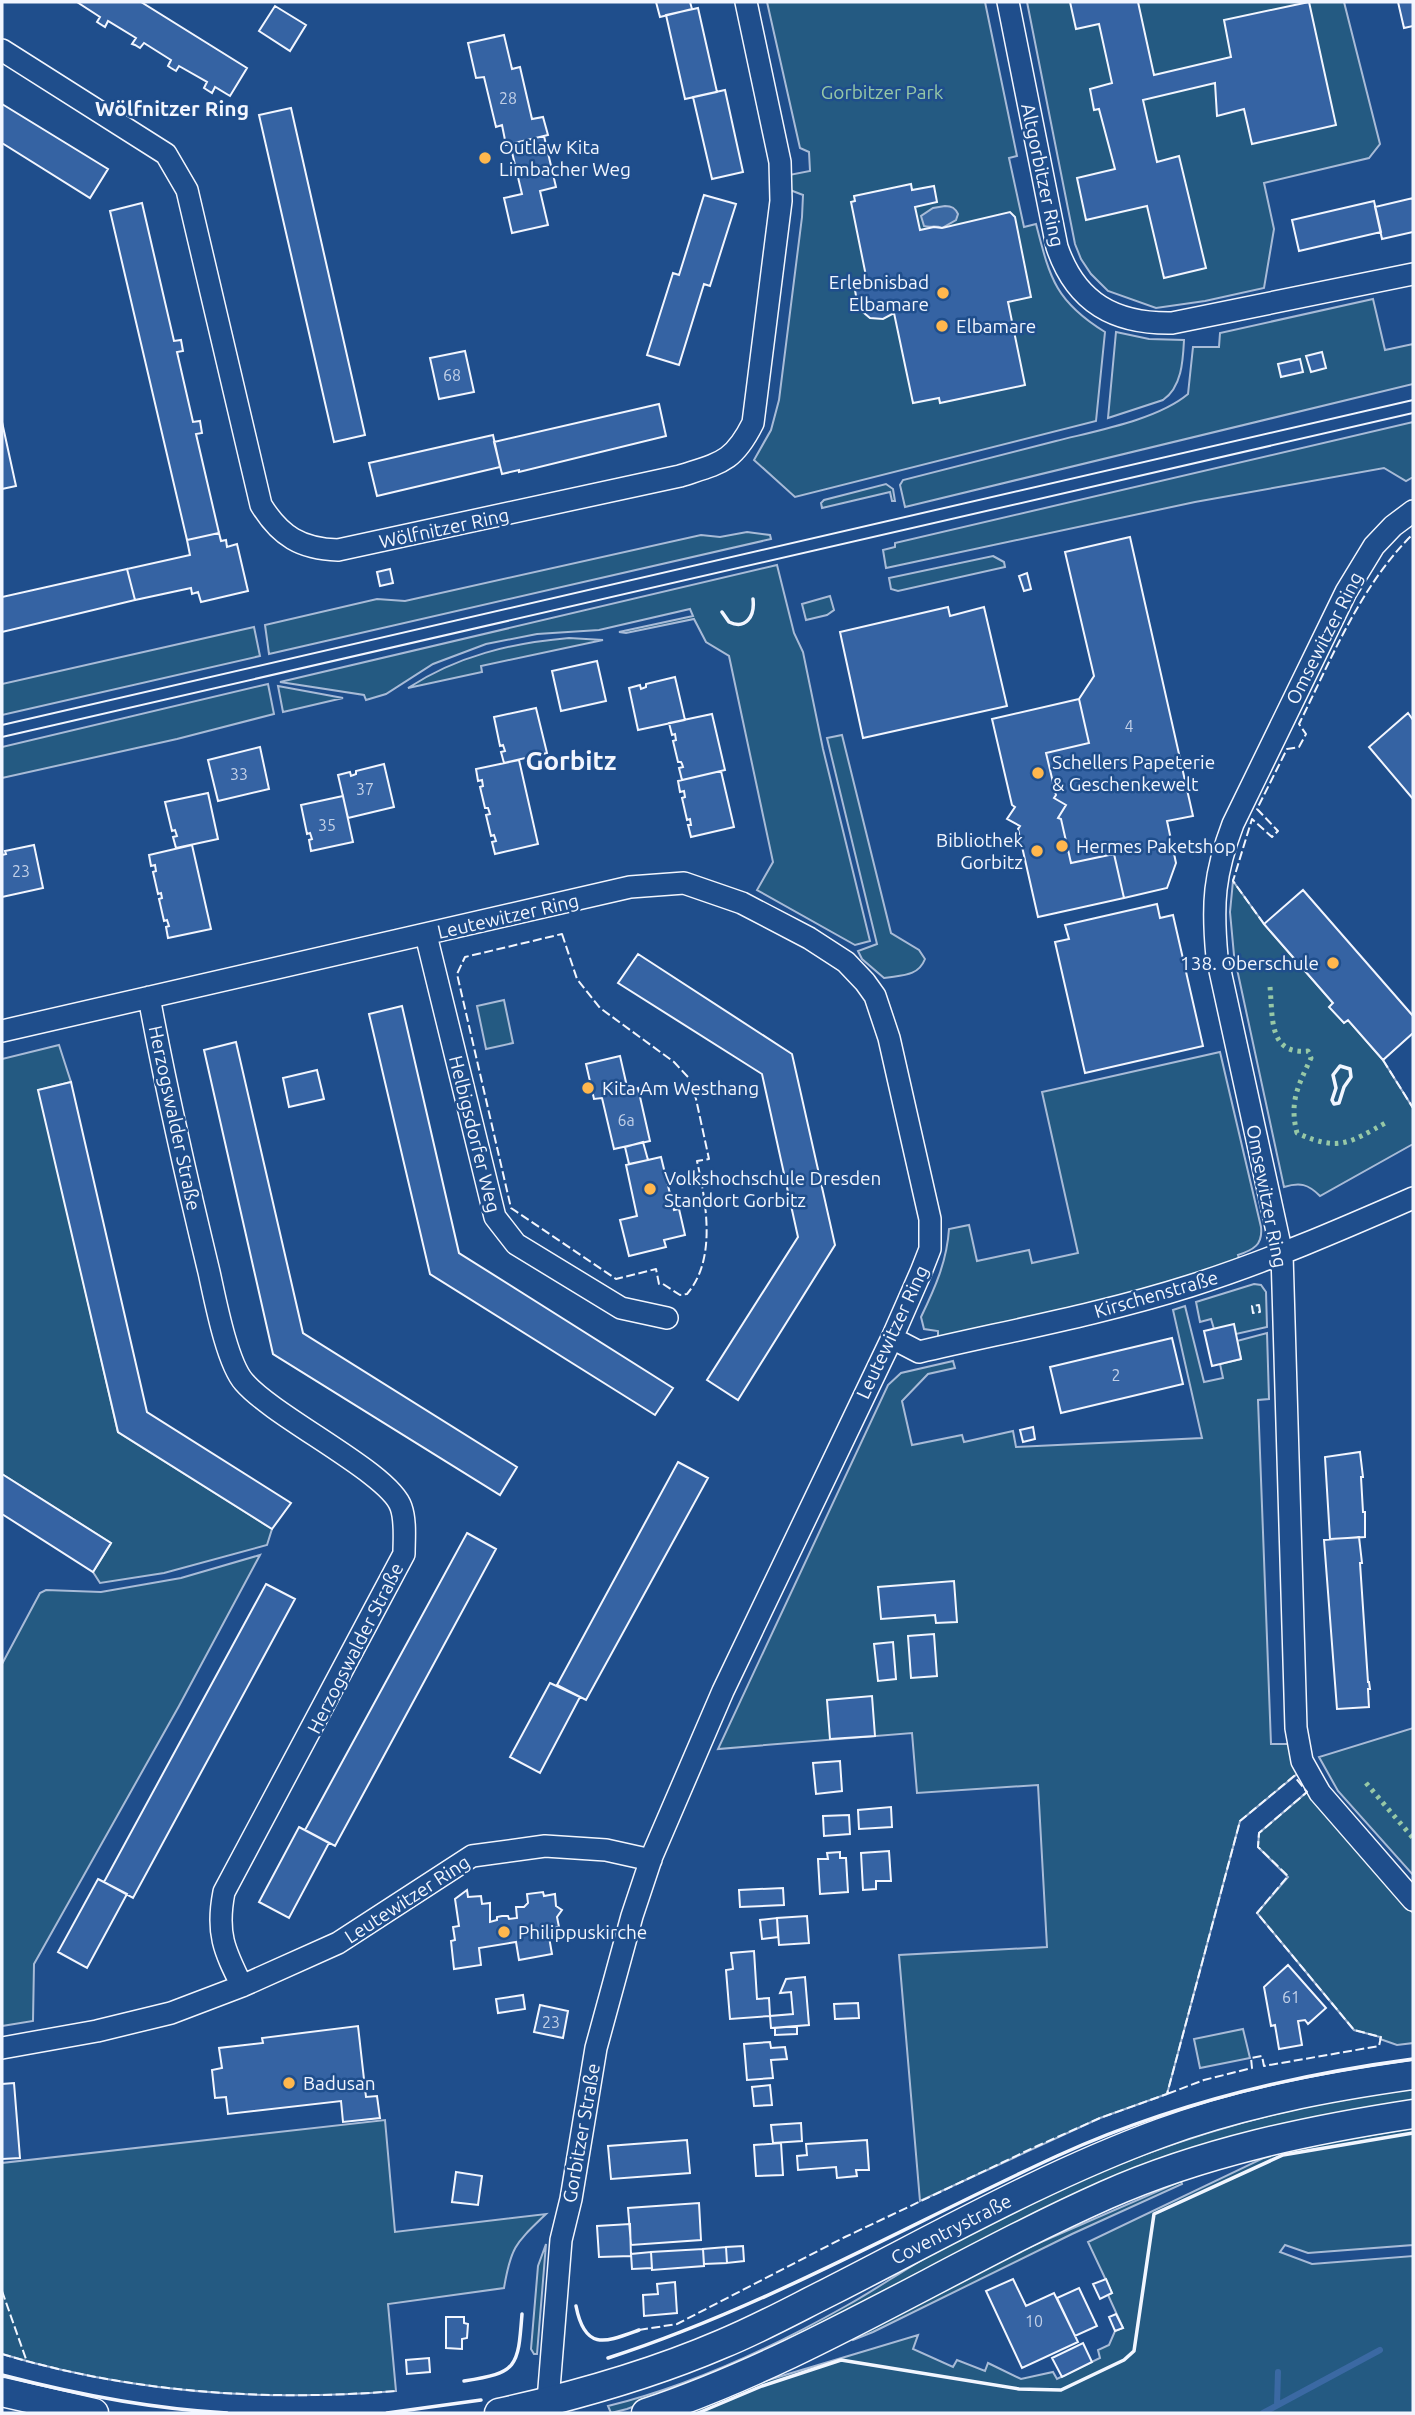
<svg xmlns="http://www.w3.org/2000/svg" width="1415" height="2415" font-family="Ubuntu,sans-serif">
	<rect width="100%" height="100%" fill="#1f4e8c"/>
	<path fill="#245a82" stroke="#a8bbd7" stroke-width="2" d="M767,2H985L1017,156L1009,158L1024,227L1036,224C1050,278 1055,301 1105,332L1096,421L795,497L754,460L771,430L779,400L802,217L803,195L790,190L789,175L810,171L809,152L800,148Z
		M1027,2H1344L1380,144L1369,158L1264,183L1274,229L1264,288L1205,301L1156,308L1108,291L1091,274L1081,259L1075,244Z
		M1373,299L1385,350L1413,344V384L905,507L900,485L903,480C954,467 1005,454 1056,441C1095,431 1157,420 1188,394L1193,347H1219L1220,333Z
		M1116,332L1149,339L1184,340C1183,360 1182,387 1163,400L1108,418Z
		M1413,422V477L1406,481L1384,468L1195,502L886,568L883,550L895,547V543Z
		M886,484L893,489L895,501H892L890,492L822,508L821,503L824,500Z
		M747,532L770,535L771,539L269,654L265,625L377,599L405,601L701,535L720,537Z
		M993,556L1004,562L1005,567L898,591L891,589L889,578Z
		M777,565L794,633L803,652L823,749L870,941L855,945L757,890L773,862L729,656L706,642L694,619L626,633L619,632L693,616L690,609L599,630L537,634L486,644L433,664L386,694L366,700L364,695L280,682Z
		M830,596L834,610L827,615L806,620L802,604Z
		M254,627L260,656L2,715V684Z
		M569,638L603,640L481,666L482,672L408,688C457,656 511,643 569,638Z
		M268,684L274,714L177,739L2,778V747Z
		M278,686L343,698L283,712Z
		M842,735L891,933L919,950L925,959C918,977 901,975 884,978L862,959L858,951L877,944L827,738Z
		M1233,881L1264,924L1333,1003L1330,1007L1344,1023L1348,1020L1383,1060L1413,1108V1144L1320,1196C1308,1184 1300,1182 1284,1187L1234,955L1230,912Z
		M504,1000L513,1043L486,1049L477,1006Z
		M59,1045L71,1082L39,1090L118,1432L272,1529L267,1545L164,1573L100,1583L93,1572L111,1543L2,1474V1059Z
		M1220,1052L1261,1227C1263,1245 1253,1250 1238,1255L1240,1262L1163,1286L938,1338V1331L924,1329L921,1317C935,1288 947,1261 949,1229L969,1225L977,1261L1029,1250L1032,1263L1078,1253L1042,1092Z
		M1254,1284L1261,1285L1266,1292L1267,1327L1236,1334L1214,1329L1211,1319L1200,1322L1196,1302Z
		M1185,1306L1204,1382L1223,1378L1220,1364L1241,1359L1237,1341L1267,1333L1269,1399L1258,1400L1271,1744H1290L1297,1774L1240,1821L1167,2094L1100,2118L920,2201L899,1955L1047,1947L1038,1785L917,1793L912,1733L718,1749L888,1385L901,1373L953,1361L955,1368L928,1374L902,1401L912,1445L962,1435L964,1442L1013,1431L1016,1447L1202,1438L1173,1310Z
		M260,1555L179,1706L34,1964L33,2021L2,2026V1664L40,1593L46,1590L101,1592L181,1578Z
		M1413,1728V1875L1338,1791L1319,1757Z
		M1307,1792L1413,1913V2043L1397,2045L1380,2039V2037L1354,2030L1257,1913L1288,1877L1258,1847L1259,1833Z
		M1243,2029L1250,2058L1200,2068L1194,2039Z
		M1413,2089V2104L1332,2115L815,2330L698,2382L627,2409L611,2413L608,2406C690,2386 773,2347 846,2306C877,2289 906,2268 937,2251C1085,2168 1243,2109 1413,2089Z
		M385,2120L395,2232L546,2214C516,2243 511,2246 504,2288L388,2304L396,2391C264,2402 128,2392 2,2354V2163Z
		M1413,2128V2245L1308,2253L1285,2245L1280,2252L1312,2264L1413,2256V2413H687L755,2384L918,2335L913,2349L953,2367L957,2360L985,2371L988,2363L1021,2379L1053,2372L1057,2379L1100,2358L1098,2350L1109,2345L1115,2331L1123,2328L1108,2295L1112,2293L1088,2242L1272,2154L1289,2149Z
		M1181,2181L1182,2184L1072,2234L873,2332L853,2340L852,2338L1025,2249Z
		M546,2244L537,2354H534L531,2349L538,2266Z"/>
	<path fill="#3b69a3" stroke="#a8bbd7" stroke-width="2" d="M945,206C952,206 955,208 958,214L956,220L942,228C935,225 930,228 924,226L921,216L933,208Z"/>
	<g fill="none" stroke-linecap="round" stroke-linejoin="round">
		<path stroke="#3b69a3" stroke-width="6" d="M1277,2405L1278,2372
			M1263,2413L1380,2350"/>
	</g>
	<path fill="#3563a3" stroke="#f2f6ff" stroke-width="2" d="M77,2H141L247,68L230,96L215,87L212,93L204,88L207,82L179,66L176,71L171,68L168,66L171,60L144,43L140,48L135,45L132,44L136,38L108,21L105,27L97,22L100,17Z
		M656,2H690L692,9L660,17Z
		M1070,2H1138L1154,75L1231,57L1224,20L1309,2L1336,125L1252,144L1244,109L1217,116L1215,83L1143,100L1157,162L1179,156L1206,268L1164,278L1147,206L1086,220L1077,178L1115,169L1099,109L1094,110L1090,89L1112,83L1099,24L1076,29Z
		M1398,2H1413V26L1404,28Z
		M275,6L306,25L290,51L259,31Z
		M698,8L717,92L685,99L666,15Z
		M504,35L512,69L520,67L532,119L543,117L548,135L506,145L502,125L496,127L484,77L476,78L468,43Z
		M725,90L743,172L712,179L693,97Z
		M2,104L108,169L90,198L2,143Z
		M291,108L365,435L334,442L259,115Z
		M544,136L556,187L540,191L548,225L512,233L504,198L522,194L510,144Z
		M911,184L912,190L934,186L937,202L915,207L920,230L934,227L942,228L1010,212L1015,217L1031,297L1008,302L1025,385L940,403L939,398L913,403L894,313L883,319L870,318L858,308L855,290L866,276L851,202L855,201L854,196Z
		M704,195L736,204L710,286L704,284L679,365L647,355L673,273L679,275Z
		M1413,198V232L1382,239L1375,207Z
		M1374,201L1381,232L1299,251L1292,220Z
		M142,203L174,341L181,340L183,351L177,352L193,422L200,421L202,433L196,434L219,533L187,540L110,211Z
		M465,351L474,392L439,399L430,358Z
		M1322,352L1326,368L1311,372L1306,356Z
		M1300,359L1303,372L1281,377L1278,364Z
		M659,404L666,436L519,472V470L502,474L494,442Z
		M2,422L16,486L2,489Z
		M493,435L500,467L377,496L369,463Z
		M219,533L221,541L226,540L227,547L237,544L248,591L201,602L198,592L192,594L191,588L135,600L127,569L190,555L187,540Z
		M1130,537L1193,816L1167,821L1176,863L1167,888L1124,898L1114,854L1071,863L1061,819L1058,818L1066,805L1054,798L1056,795L1046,753L1089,743L1079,699L1094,676L1065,552Z
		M127,569L135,600L2,632V597Z
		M390,569L393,583L380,586L377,572Z
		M1027,573L1031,589L1024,591L1019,576Z
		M948,607L950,616L984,607L1007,706L863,738L840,632Z
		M597,661L606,701L561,711L552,671Z
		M675,677L685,720L638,730L629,688L640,685L641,689L646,687V684Z
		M1079,699L1089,743L1046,753L1056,795L1054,798L1066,805L1058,818L1061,819L1071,863L1114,854L1124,898L1038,917L1018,829L1020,826L1007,819L1015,807L1012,805L992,719Z
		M536,708L547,753L504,763L501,752L505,751L503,745L500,746L494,717Z
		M1408,713L1413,720V799L1369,747Z
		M712,714L725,770L682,780L679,768L683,767L682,764L681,762H678L673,741L676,740L675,734L672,735L669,723Z
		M260,747L269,789L218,801L208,760Z
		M519,760L538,844L495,854L492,842L496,841L494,835L491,836L486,815L490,814L488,808H485L480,787L483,786L482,780L478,781L476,769Z
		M384,764L394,807L348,818L338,775L350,772L351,776L356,774V771Z
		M721,771L734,827L691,837L688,825H691L690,819L687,820L682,798L685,797L684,791L680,792L678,781Z
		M208,793L218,839L176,848L173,837L177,836L175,830L172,831L165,802Z
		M343,796L353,842L311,851L309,840L312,839L310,833L307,834L301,805Z
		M34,845L43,888L2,897V855L6,854L5,851Z
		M192,845L211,929L168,938L166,927L169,926L167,920L164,921L159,899L162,898L161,893L158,894L153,872L156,871L155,865L151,866L149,855Z
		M1303,890L1413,1016V1033L1383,1060L1348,1020L1344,1023L1329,1007L1333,1003L1264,924Z
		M1157,904L1160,918L1173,915L1203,1046L1085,1073L1055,942L1069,939L1065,925Z
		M638,954L792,1054L835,1245L738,1400L707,1380L798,1237L762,1074L618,983Z
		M402,1006L459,1253L673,1388L655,1415L430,1274L369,1014Z
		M236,1042L303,1333L517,1467L500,1495L273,1354L204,1050Z
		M620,1056L628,1091L638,1088L650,1141L614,1149L602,1098L594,1099L586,1064Z
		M317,1070L324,1099L289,1107L283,1078Z
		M71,1082L147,1412L291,1503L272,1529L118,1432L38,1090Z
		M643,1142L648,1160L629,1164L625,1147Z
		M661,1157L674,1210L679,1209L685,1235L664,1240L666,1247L629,1256L620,1220L637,1216L626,1165Z
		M1234,1324L1241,1359L1212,1366L1204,1331Z
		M1172,1338L1183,1384L1061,1413L1050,1367Z
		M1033,1427L1035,1439L1023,1442L1020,1430Z
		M1360,1452L1363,1477H1361L1363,1512H1365V1537L1330,1539L1325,1457Z
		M678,1462L708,1478L586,1700L557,1685Z
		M2,1474L111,1543L93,1572L2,1514Z
		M467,1533L496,1549L335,1846L305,1830Z
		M1359,1537L1362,1563H1360L1368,1682H1369L1370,1689H1368L1369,1707L1337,1709L1324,1540Z
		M954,1581L957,1622L936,1623L935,1615L881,1619L878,1587Z
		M266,1584L295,1599L133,1898L104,1882Z
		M934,1634L937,1676L911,1678L908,1636Z
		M893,1642L896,1679L878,1681L874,1644Z
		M550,1683L580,1697L540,1773L510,1757Z
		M872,1696L875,1736L830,1739L827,1700Z
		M840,1761L842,1791L816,1794L813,1763Z
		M891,1807L892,1827L859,1829L858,1810Z
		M849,1815L850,1834L824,1836L823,1816Z
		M299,1827L329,1843L289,1918L259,1902Z
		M889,1851L891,1881H876V1889L863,1890L861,1853Z
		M840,1852V1858H846L848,1892L820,1894L818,1859H828L827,1853Z
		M98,1879L127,1894L87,1968L58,1952Z
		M783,1888L784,1905L740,1907L739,1890Z
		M467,1890L468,1897L481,1896L482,1904L490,1903V1922L497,1920V1917L502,1916H508L509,1919L517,1918L516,1907H524L528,1903L527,1894L543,1892L544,1896L555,1894L556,1906L562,1910L557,1917L559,1927L553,1928L554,1937H549L552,1954L519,1960L516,1942L479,1948L481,1965L454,1969L451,1941L455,1940L453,1927L459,1926L455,1899Z
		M807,1916L809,1943L779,1945L777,1918Z
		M777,1918L778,1937L762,1939L760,1920Z
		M754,1951L757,1999L769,1998L770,2016L730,2019L726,1970L733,1969L731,1953Z
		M1288,1965L1326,2008L1308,2024L1305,2020L1298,2021L1302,2045L1279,2049L1275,2025L1271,2026L1264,1987Z
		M805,1977L809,2025L771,2028L770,2016L793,2014L791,1992L780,1993L786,1979Z
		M523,1995L525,2009L498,2013L496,1999Z
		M858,2003L859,2018L835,2019L834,2004Z
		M540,2005L568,2011L563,2038L534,2032Z
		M358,2026L366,2097L377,2096L380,2118L343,2122L341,2101L228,2114L226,2097L215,2098L212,2070L222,2068L219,2048L263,2043L262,2038Z
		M797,2026V2034L775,2035V2028Z
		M770,2042L771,2048L785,2047L787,2059L771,2060L773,2078L747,2080L744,2044Z
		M14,2083L20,2158L2,2159V2084Z
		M770,2085L772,2105L754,2106L752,2087Z
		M801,2123L802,2141L773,2143L771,2125Z
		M687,2140L690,2173L611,2179L608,2146Z
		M867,2140L869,2170H856L857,2176L837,2178L836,2167L798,2170L797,2156L807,2155L806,2144Z
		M781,2143L783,2175L756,2176L754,2145Z
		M456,2172L482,2176L478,2205L452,2202Z
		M699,2203L701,2240L631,2245L628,2208Z
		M630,2224L631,2256L599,2257L597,2226Z
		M743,2246L744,2261L727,2263L726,2247Z
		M726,2247L727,2263L704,2264L703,2249Z
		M703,2249L704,2266L652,2270L651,2252Z
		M651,2252L652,2268L632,2269L631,2254Z
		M1013,2279L1026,2306L1054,2293L1078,2342L1022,2368L986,2291Z
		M1106,2279L1112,2293L1100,2299L1093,2284Z
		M675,2282L677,2313L644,2316L643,2295L658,2294L657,2284Z
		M1079,2288L1097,2326L1075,2336L1057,2298Z
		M1116,2314L1123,2328L1115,2331L1109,2317Z
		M446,2317H464V2323L468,2324L467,2338L462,2339V2349L446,2348Z
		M1083,2343L1092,2362L1062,2377L1052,2358Z
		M429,2358L430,2372L407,2374L406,2360Z"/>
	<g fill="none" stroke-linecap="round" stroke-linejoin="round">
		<g stroke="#f2f6ff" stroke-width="24">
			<path id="minor" d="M1008,2L1057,247C1076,303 1115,324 1172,323L1413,274
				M2,50L166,154L187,190L261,505C280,536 301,549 338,550L680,476C720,463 733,463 753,423L781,201L780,162L746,2
				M1413,511L1393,526L1374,546L1346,592L1233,824C1214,874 1212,904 1217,957L1282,1254L1296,1728L1302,1761L1320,1793L1413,1900
				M426,935L495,1217L516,1244L621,1308L667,1318
				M149,997C166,1089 187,1181 209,1272C215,1299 227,1363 244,1382C275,1418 390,1473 401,1507C406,1521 404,1539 404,1554L224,1892C216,1933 224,1950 242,1986
				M2,1031L630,887L684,883L742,903L809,938L846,962L865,982L875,996L889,1038L930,1219V1249L921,1272L892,1338L723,1691L652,1856L632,1916L596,2048L571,2199L561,2240L547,2413
				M892,1338L919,1352C1009,1331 1102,1314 1190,1286C1266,1262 1340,1230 1413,1198
				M2,2048L97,2031L171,2013L242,1986L338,1943L472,1856L545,1846L606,1850L651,1860"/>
		</g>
		<g stroke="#f2f6ff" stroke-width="31">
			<path id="major" d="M2,2392L94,2413
				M499,2413C575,2396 650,2375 722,2344C759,2329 795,2309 831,2291C939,2236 1046,2175 1161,2133C1242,2103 1328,2087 1413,2075
				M646,2413C808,2359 951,2264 1106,2195C1203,2152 1309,2130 1413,2114"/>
		</g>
		<use href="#minor" stroke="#1f4e8c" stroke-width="21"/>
		<use href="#major" stroke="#1f4e8c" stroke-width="28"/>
		<path stroke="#f2f6ff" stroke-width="2" d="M2,725L1413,400
			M2,737L1413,413"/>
		<path stroke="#97c8a6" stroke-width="5" stroke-dasharray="3.5 5" stroke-linecap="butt" d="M1270,987C1273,1017 1268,1055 1308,1051L1311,1058C1298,1086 1289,1102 1297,1133C1339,1152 1349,1143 1387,1122
			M1366,1783L1413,1838"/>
		<path stroke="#f2f6ff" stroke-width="2" stroke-dasharray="9 3.5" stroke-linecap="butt" d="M1264,924L1233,881L1252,819L1272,837L1278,831L1257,809L1287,749L1299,747L1306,734L1299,724C1332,658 1360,586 1413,534
			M562,934L577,979L600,1008L674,1062L688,1077L696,1099L709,1159L697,1161C706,1202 717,1259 687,1294L680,1295L663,1284H659L656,1269L616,1279L511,1208L457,974L465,957Z
			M1383,1060L1413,1108
			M1259,1305L1260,1312L1253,1313L1252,1306Z
			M2,2291L27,2362
			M639,2330L677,2324L845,2237L1035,2147L1100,2118L1167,2094L1240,1821L1294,1776L1307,1792L1259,1833L1258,1847L1288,1876L1257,1913L1354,2030L1381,2037L1379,2046L1264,2066L1262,2056L1251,2058L1252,2068L1204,2080L1167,2094
			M2,2354C128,2392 264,2402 396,2391"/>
		<path stroke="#f2f6ff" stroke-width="3.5" d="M722,612L729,622C746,630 755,616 753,599
			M1340,1066L1350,1069L1351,1077L1344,1087L1339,1103L1334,1104L1332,1100L1336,1088L1333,1075Z
			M576,2306C585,2352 606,2342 639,2330
			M608,2358C763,2308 909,2224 1057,2156C1169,2105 1292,2075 1413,2059
			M2,2375C75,2394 151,2409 227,2413
			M464,2381C518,2373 518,2367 522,2314
			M387,2413L481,2400
			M698,2413L762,2386L841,2360L1019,2389L1061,2390L1124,2360L1134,2351L1154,2214L1283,2155L1413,2133"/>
	</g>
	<g fill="#ffb74d" stroke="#1f4e8c" stroke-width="2.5">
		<circle cx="485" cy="158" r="7"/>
		<circle cx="943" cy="293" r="7"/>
		<circle cx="942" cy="326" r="7"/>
		<circle cx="1038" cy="773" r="7"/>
		<circle cx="1062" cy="846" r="7"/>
		<circle cx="1037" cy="851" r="7"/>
		<circle cx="1333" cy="963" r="7"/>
		<circle cx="588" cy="1088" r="7"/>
		<circle cx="650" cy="1189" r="7"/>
		<circle cx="504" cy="1932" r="7"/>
		<circle cx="289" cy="2083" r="7"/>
	</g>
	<g text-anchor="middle" stroke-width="5" stroke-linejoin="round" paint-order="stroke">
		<g font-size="16" fill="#c3d1e8">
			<text x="508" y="104">28</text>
			<text x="452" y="381">68</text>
			<text x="1129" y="732">4</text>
			<text x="239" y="780">33</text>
			<text x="365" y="795">37</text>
			<text x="327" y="831">35</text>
			<text x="21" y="877">23</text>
			<text x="626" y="1126">6a</text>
			<text x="1116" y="1381">2</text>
			<text x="1291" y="2003">61</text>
			<text x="551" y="2028">23</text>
			<text x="1034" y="2327">10</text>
		</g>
		<g font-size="19" fill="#97c8a6" stroke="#1f4e8c">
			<text x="882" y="99">Gorbitzer Park</text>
		</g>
		<g font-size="19" fill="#f2f6ff" stroke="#1f4e8c" text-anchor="start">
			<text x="499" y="154">Outlaw Kita<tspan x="499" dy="22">Limbacher Weg</tspan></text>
			<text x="929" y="289" text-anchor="end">Erlebnisbad<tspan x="929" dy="22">Elbamare</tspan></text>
			<text x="956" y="333">Elbamare</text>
			<text x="1052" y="769">Schellers Papeterie<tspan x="1052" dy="22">&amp; Geschenkewelt</tspan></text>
			<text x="1023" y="847" text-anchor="end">Bibliothek<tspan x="1023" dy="22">Gorbitz</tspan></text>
			<text x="1076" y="853">Hermes Paketshop</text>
			<text x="1319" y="970" text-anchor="end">138. Oberschule</text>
			<text x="602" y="1095">Kita Am Westhang</text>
			<text x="664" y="1185">Volkshochschule Dresden<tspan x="664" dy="22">Standort Gorbitz</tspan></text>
			<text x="518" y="1939">Philippuskirche</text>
			<text x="303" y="2090">Badusan</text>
		</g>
		<g font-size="19" fill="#f2f6ff" stroke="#1f4e8c">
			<text transform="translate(1043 175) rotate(78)" y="7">Altgorbitzer Ring</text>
			<text transform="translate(444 528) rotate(-12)" y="7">Wölfnitzer Ring</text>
			<text transform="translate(1324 638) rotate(-63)" y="7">Omsewitzer Ring</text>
			<text transform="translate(508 916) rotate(-13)" y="7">Leutewitzer Ring</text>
			<text transform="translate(175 1118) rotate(78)" y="7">Herzogswalder Straße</text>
			<text transform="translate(475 1134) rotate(76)" y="7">Helbigsdorfer Weg</text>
			<text transform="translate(1267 1196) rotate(79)" y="7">Omsewitzer Ring</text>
			<text transform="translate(1156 1294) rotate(-16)" y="7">Kirschenstraße</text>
			<text transform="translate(892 1332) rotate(-65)" y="7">Leutewitzer Ring</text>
			<text transform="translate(355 1648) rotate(-63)" y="7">Herzogswalder Straße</text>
			<text transform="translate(407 1899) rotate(-33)" y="7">Leutewitzer Ring</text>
			<text transform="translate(581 2133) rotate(-80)" y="7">Gorbitzer Straße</text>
			<text transform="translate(951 2229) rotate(-27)" y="7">Coventrystraße</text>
		</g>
		<g font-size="21" font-weight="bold" fill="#f2f6ff" stroke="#1f4e8c">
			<text x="172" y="116">Wölfnitzer Ring</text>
		</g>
		<g font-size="26" font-weight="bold" fill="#f2f6ff" stroke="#1f4e8c">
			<text x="571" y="770">Gorbitz</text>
		</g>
	</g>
	<rect width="1415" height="2415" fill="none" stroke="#f2f6ff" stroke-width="7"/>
</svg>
